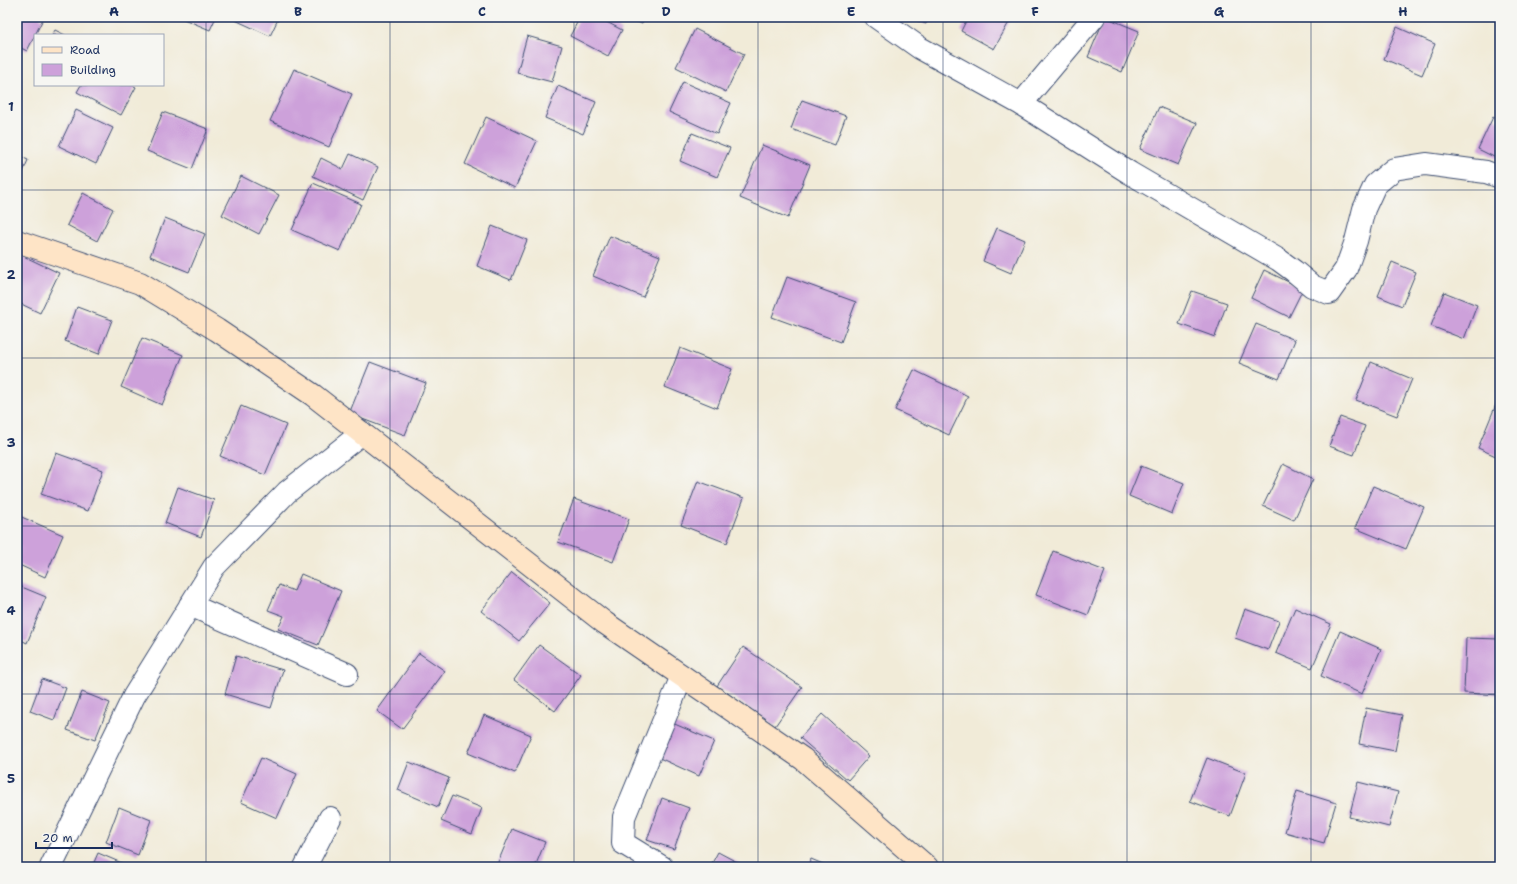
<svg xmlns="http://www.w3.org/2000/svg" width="1517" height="884" font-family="'Shantell Sans',sans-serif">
	<rect width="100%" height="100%" fill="#f6f6f2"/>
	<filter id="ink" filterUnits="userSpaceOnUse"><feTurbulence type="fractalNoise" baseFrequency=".025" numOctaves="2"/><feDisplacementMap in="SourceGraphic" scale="8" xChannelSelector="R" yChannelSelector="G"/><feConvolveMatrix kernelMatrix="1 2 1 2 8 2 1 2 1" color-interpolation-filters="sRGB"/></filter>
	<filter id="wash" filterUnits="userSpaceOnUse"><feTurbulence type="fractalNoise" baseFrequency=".012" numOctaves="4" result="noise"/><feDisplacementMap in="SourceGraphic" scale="16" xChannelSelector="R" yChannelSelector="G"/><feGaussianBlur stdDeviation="0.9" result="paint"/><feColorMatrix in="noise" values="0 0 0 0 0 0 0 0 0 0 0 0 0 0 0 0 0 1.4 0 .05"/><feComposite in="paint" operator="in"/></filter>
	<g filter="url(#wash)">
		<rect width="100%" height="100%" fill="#f1ebd8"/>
		<g id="blocks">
			<path fill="#cda1da" d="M17,17H39L43,19L27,51L17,46Z
				M179,17H216L210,30Z
				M233,17H279L270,36L233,19Z
				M580,17H597L622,30L608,56L570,36Z
				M627,17H645L642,24Z
				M908,17H928L926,24Z
				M968,17H1012L994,49L961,31Z
				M1105,17L1139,31L1122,72L1088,57Z
				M1397,27L1435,44L1422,75L1384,59Z
				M695,29L744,54L726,92L676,67Z
				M55,30L65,35H52Z
				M527,36L562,46L552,82L517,73Z
				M294,69L352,94L329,147L270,121Z
				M683,82L731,103L717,134L669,112Z
				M81,85H132L136,87L121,115L77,92Z
				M558,86L596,102L583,134L545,118Z
				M802,100L846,116L835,145L791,129Z
				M1159,107L1197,123L1178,165L1140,149Z
				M76,110L113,128L96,164L59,146Z
				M163,112L208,129L192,169L147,151Z
				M486,117L537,141L515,188L465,164Z
				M1493,117L1500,121V160L1478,149Z
				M692,133L730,148L717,177L680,161Z
				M762,145L810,165L788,218L740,198Z
				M350,154L378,167L363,200L313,176L321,158L343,169Z
				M17,155L28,160L17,186Z
				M241,176L279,195L259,234L222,215Z
				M313,183L361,204L340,251L292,230Z
				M83,193L113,209L97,241L67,225Z
				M165,218L205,234L189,272L150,256Z
				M492,226L527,240L511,280L477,266Z
				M997,228L1025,240L1011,273L983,261Z
				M610,236L660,256L643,297L593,276Z
				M17,253L59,273L40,313L17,302Z
				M1392,262L1416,272L1402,306L1378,296Z
				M1264,270L1303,289L1289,317L1251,298Z
				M787,277L856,302L841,342L772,317Z
				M1192,291L1227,303L1215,337L1179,324Z
				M1444,292L1477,305L1464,339L1431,326Z
				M77,307L112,320L99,354L65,341Z
				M1256,324L1295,340L1279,379L1239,363Z
				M142,338L183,355L162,405L121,387Z
				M680,348L732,369L717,408L665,387Z
				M370,362L426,383L405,435L349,414Z
				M1371,362L1412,379L1397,416L1356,400Z
				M914,370L968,396L949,435L895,410Z
				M1497,402L1500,404V458L1478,448Z
				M241,406L286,425L265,475L220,456Z
				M1340,417L1365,426L1354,455L1329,446Z
				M56,453L103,470L88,511L41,494Z
				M1283,464L1313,479L1294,520L1263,506Z
				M1141,466L1184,483L1172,514L1129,496Z
				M698,481L744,498L727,543L681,525Z
				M1373,486L1424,507L1406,549L1355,528Z
				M178,487L214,500L201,537L165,523Z
				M574,499L629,519L613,562L558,542Z
				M17,515L63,535L45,577L17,564Z
				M1053,551L1105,571L1088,615L1036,595Z
				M512,572L550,603L519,641L481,611Z
				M301,574L341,591L318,645L278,629L284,616L268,610L279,585L294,591Z
				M17,585L46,597L27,643L17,638Z
				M1295,608L1331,624L1312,668L1276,653Z
				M1245,609L1279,621L1268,650L1235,638Z
				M1340,631L1381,649L1362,694L1321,676Z
				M1466,638L1500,639V695L1464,693Z
				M539,645L581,675L555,711L514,680Z
				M743,647L802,687L775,726L717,686Z
				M419,653L445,671L402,729L377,711Z
				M236,656L283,670L271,708L225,694Z
				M42,679L66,688L54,720L30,711Z
				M82,692L110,703L95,740L67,730Z
				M1366,708L1402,715L1395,751L1359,744Z
				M822,714L869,756L848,780L800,738Z
				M484,715L531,735L515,773L468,753Z
				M670,722L714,741L699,776L655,756Z
				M261,758L297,774L277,818L241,802Z
				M1207,758L1246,773L1230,816L1190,801Z
				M409,762L449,778L438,807L398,790Z
				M1358,782L1398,792L1389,827L1349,817Z
				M1297,791L1336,803L1324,843L1285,832Z
				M452,796L482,808L472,834L441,821Z
				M662,798L689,808L674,849L647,840Z
				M119,807L151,820L138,855L106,842Z
				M512,829L545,842L535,867H496Z
				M718,852L746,867H710Z
				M98,853L131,867H92Z
				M811,859L830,867H807Z"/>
		</g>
	</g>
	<g filter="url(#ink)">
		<use href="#blocks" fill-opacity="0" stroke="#3b4b70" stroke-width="1"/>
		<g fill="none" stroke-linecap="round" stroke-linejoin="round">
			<g stroke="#3b4b70" stroke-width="24">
				<path id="minor" d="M876,17L920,48L1021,104L1130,173L1279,260L1294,271L1312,286L1329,293L1346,269L1356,241L1364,209L1375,185L1394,169L1426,164L1486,172L1500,177
					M1021,104L1094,17
					M190,605L347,674
					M51,867L134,696L214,567L287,492L362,433
					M305,867L330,818
					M662,867L623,843L624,817L682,676"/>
			</g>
			<g stroke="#3b4b70" stroke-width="24">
				<path id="secondary" d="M17,241L140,283L217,330L313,395L605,623L803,759L927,867"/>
			</g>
			<use href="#minor" stroke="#fff" stroke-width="22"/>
			<use href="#secondary" stroke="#fee4c6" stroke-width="22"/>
		</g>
	</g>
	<path fill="none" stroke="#1b2f5e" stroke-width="1" stroke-opacity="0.55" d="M206,17V867M390,17V867M574,17V867M758,17V867M943,17V867M1127,17V867M1311,17V867M17,190H1500M17,358H1500M17,526H1500M17,694H1500"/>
	<rect width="1517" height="884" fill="none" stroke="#f6f6f2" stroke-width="44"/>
	<rect x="34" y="34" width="130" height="52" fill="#f6f6f2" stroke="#9ea6b7"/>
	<rect x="42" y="47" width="20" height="6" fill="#fee4c6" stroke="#9ea6b7"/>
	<text x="70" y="54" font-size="12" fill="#1b2f5e">Road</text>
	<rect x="42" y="64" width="20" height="12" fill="#cda1da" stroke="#9ea6b7"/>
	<text x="70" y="74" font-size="12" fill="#1b2f5e">Building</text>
	<path d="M36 842v6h76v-6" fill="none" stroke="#1b2f5e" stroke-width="2"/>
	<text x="42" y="842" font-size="12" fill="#1b2f5e" stroke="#f6f6f2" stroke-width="3" paint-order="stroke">20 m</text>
	<rect x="22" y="22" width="1473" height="840" fill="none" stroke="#1b2f5e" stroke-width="1.5"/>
	<g font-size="13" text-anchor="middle" font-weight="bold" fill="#1b2f5e">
		<text x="114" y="16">A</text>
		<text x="298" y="16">B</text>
		<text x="482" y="16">C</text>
		<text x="666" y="16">D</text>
		<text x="851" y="16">E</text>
		<text x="1035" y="16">F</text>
		<text x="1219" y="16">G</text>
		<text x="1403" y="16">H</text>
		<text x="11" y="111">1</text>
		<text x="11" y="279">2</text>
		<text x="11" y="447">3</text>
		<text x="11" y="615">4</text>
		<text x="11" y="783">5</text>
	</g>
</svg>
